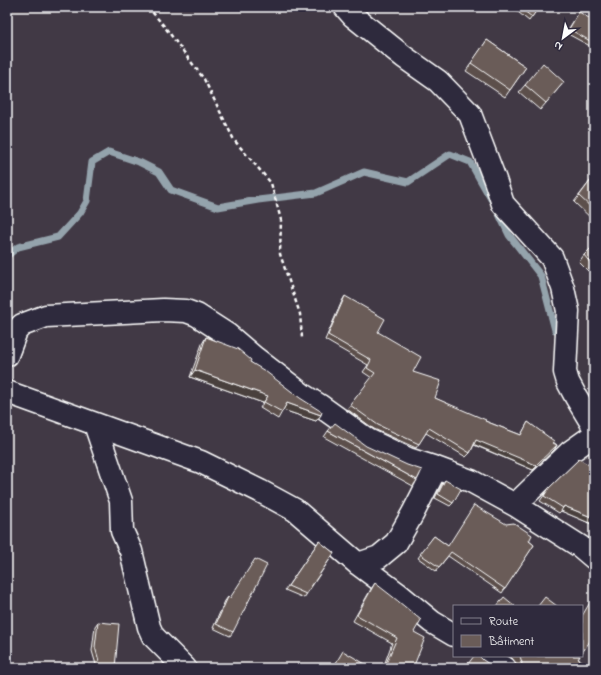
<svg xmlns="http://www.w3.org/2000/svg" width="601" height="675" font-family="'Indie Flower',sans-serif">
	<rect width="100%" height="100%" fill="#413945"/>
	<filter id="ink" filterUnits="userSpaceOnUse"><feTurbulence type="fractalNoise" baseFrequency=".025" numOctaves="2"/><feDisplacementMap in="SourceGraphic" scale="8" xChannelSelector="R" yChannelSelector="G"/><feConvolveMatrix kernelMatrix="1 2 1 2 8 2 1 2 1" color-interpolation-filters="sRGB"/></filter>
	<g filter="url(#ink)">
		<g fill="none" stroke-linecap="round" stroke-linejoin="round">
			<path stroke="#94a3ac" stroke-width="7" d="M497,210L509,235L541,276L555,330
				M7,256L18,247L58,237L80,213L87,201L92,162L109,152L139,162L159,172L171,190L218,207L258,200L316,193L364,172L408,182L450,154L470,162L491,199"/>
			<g stroke="#fff" stroke-width="25">
				<path id="minor" d="M345,7L353,16L404,57L438,81L470,114L495,180L503,204L552,258L563,288L568,311L565,372L568,382L576,397L594,427
					M7,355L16,331L22,325L46,316L163,310L186,311L197,315L228,335L255,358L303,395L319,405L368,440L408,459L436,468L471,481L515,505L570,452L594,435
					M7,392L201,462L260,491L295,510L358,564L397,593L432,622L454,635
					M95,424L121,501L122,531L131,551L149,627L153,636L185,668
					M515,505L581,547L594,558
					M358,564L379,557L396,543L413,513L436,468
					M486,656L505,668"/>
			</g>
			<path stroke="#fff" stroke-width="2.5" stroke-dasharray="4 3" stroke-linecap="butt" d="M148,7L164,26L204,79L234,140L271,183L281,220L280,254L300,314L302,338"/>
			<use href="#minor" stroke="#2f2a3d" stroke-width="22"/>
		</g>
		<path fill="#5b4f4c" stroke="#fff" d="M502,7H539L529,21L513,8L510,12Z
			M579,12L594,40L590,46L566,33Z
			M487,40L526,67L505,97L466,71Z
			M564,82L540,110L519,92L525,85Z
			M594,176V221L574,202Z
			M594,245V271L591,268L588,271L579,262L584,255Z
			M345,296L413,372L435,398L485,421L521,435L528,422L557,445L554,450L533,470L474,445L470,453L466,457L426,433L416,448L374,429L347,409L372,378L363,372L368,365L325,340L342,301Z
			M206,337L250,362L321,415L316,421L283,410L278,419L260,408L263,403L190,377L202,344Z
			M328,431L417,480L413,486L324,437Z
			M594,468V525L561,511L559,513L540,501L549,488Z
			M445,480L453,503L450,506L435,498L442,484Z
			M434,536L448,546L529,541L534,545L502,593L448,556L436,571L418,558Z
			M319,541L334,553L304,598L285,590Z
			M375,583L414,632L413,668H383L392,643L353,621L371,589Z
			M228,597L233,632L230,636L213,628L225,601Z
			M98,622L115,668H97L92,651L95,626Z
			M509,656H580L578,659L594,668H517L516,663L512,658Z"/>
		<path fill="#4a403e" stroke="#fff" d="M594,263V264L591,268L588,271L592,265Z
			M195,370L268,396L263,403L190,377Z
			M287,403L321,415L316,421L283,410Z
			M476,440L557,445L554,450L533,470L473,444Z
			M564,506L594,518V525L561,511Z"/>
		<path fill="#6a5c58" stroke="#fff" d="M519,7H539L532,17Z
			M579,12L594,21V40L592,42L569,29Z
			M487,40L526,67L510,90L471,63Z
			M543,63L564,82L546,103L525,85Z
			M594,176V210L579,196Z
			M594,245V263L592,265L584,255Z
			M345,296L385,319L378,332L421,357L413,372L441,381L435,398L486,420L485,421L521,435L528,422L554,441L553,443L557,445L536,465L476,440L470,453L429,428L419,444L378,425L350,405L375,373L367,368L371,360L328,335Z
			M206,337L238,349L251,360L250,362L265,371L300,398L322,412L321,415L287,403L282,412L264,402L268,396L195,370Z
			M335,423L366,446L407,465L422,470L417,480L328,431Z
			M579,459L594,468V518L564,506L563,508L544,496L549,488Z
			M445,480L461,489L453,503L438,494Z
			M474,505L506,524L514,523L532,535L529,541L534,545L505,589L451,552L439,567L420,554L434,536L448,546Z
			M319,541L334,553L306,594L288,586Z
			M255,559L267,565L233,632L216,624L228,597L230,598Z
			M375,583L393,597L421,620L414,632L425,638L413,668H384L397,638L357,615Z
			M504,597L515,606H497Z
			M545,597L557,606H538Z
			M592,599L594,600V635L582,653V616Z
			M98,622L119,624L115,668H101L95,647Z
			M343,651L372,668H333Z
			M474,656H479L483,660L495,668H465Z
			M520,656H580L578,659L594,668H520L522,663Z"/>
	</g>
	<rect width="601" height="675" fill="none" stroke="#2f2a3d" stroke-width="24"/>
	<rect x="12" y="12" width="577" height="651" fill="none" stroke="#fff" stroke-width="1.5" filter="url(#ink)"/>
	<rect x="453" y="605" width="130" height="52" fill="#2f2a3d" stroke="#827f8b"/>
	<rect x="461" y="618" width="20" height="6" fill="#2f2a3d" stroke="#827f8b"/>
	<text x="489" y="625" font-size="12" fill="#ffffff">Route</text>
	<rect x="461" y="635" width="20" height="12" fill="#6a5c58" stroke="#827f8b"/>
	<text x="489" y="645" font-size="12" fill="#ffffff">Bâtiment</text>
	<g transform="translate(563 38) rotate(212)" stroke="#2f2a3d" stroke-width="3" paint-order="stroke">
	<path d="M0-3L7 15L0 10L-7 15Z" fill="#ffffff"/>
	<text y="-6" font-size="11" font-weight="bold" text-anchor="middle" fill="#ffffff">N</text>
	</g>
</svg>
